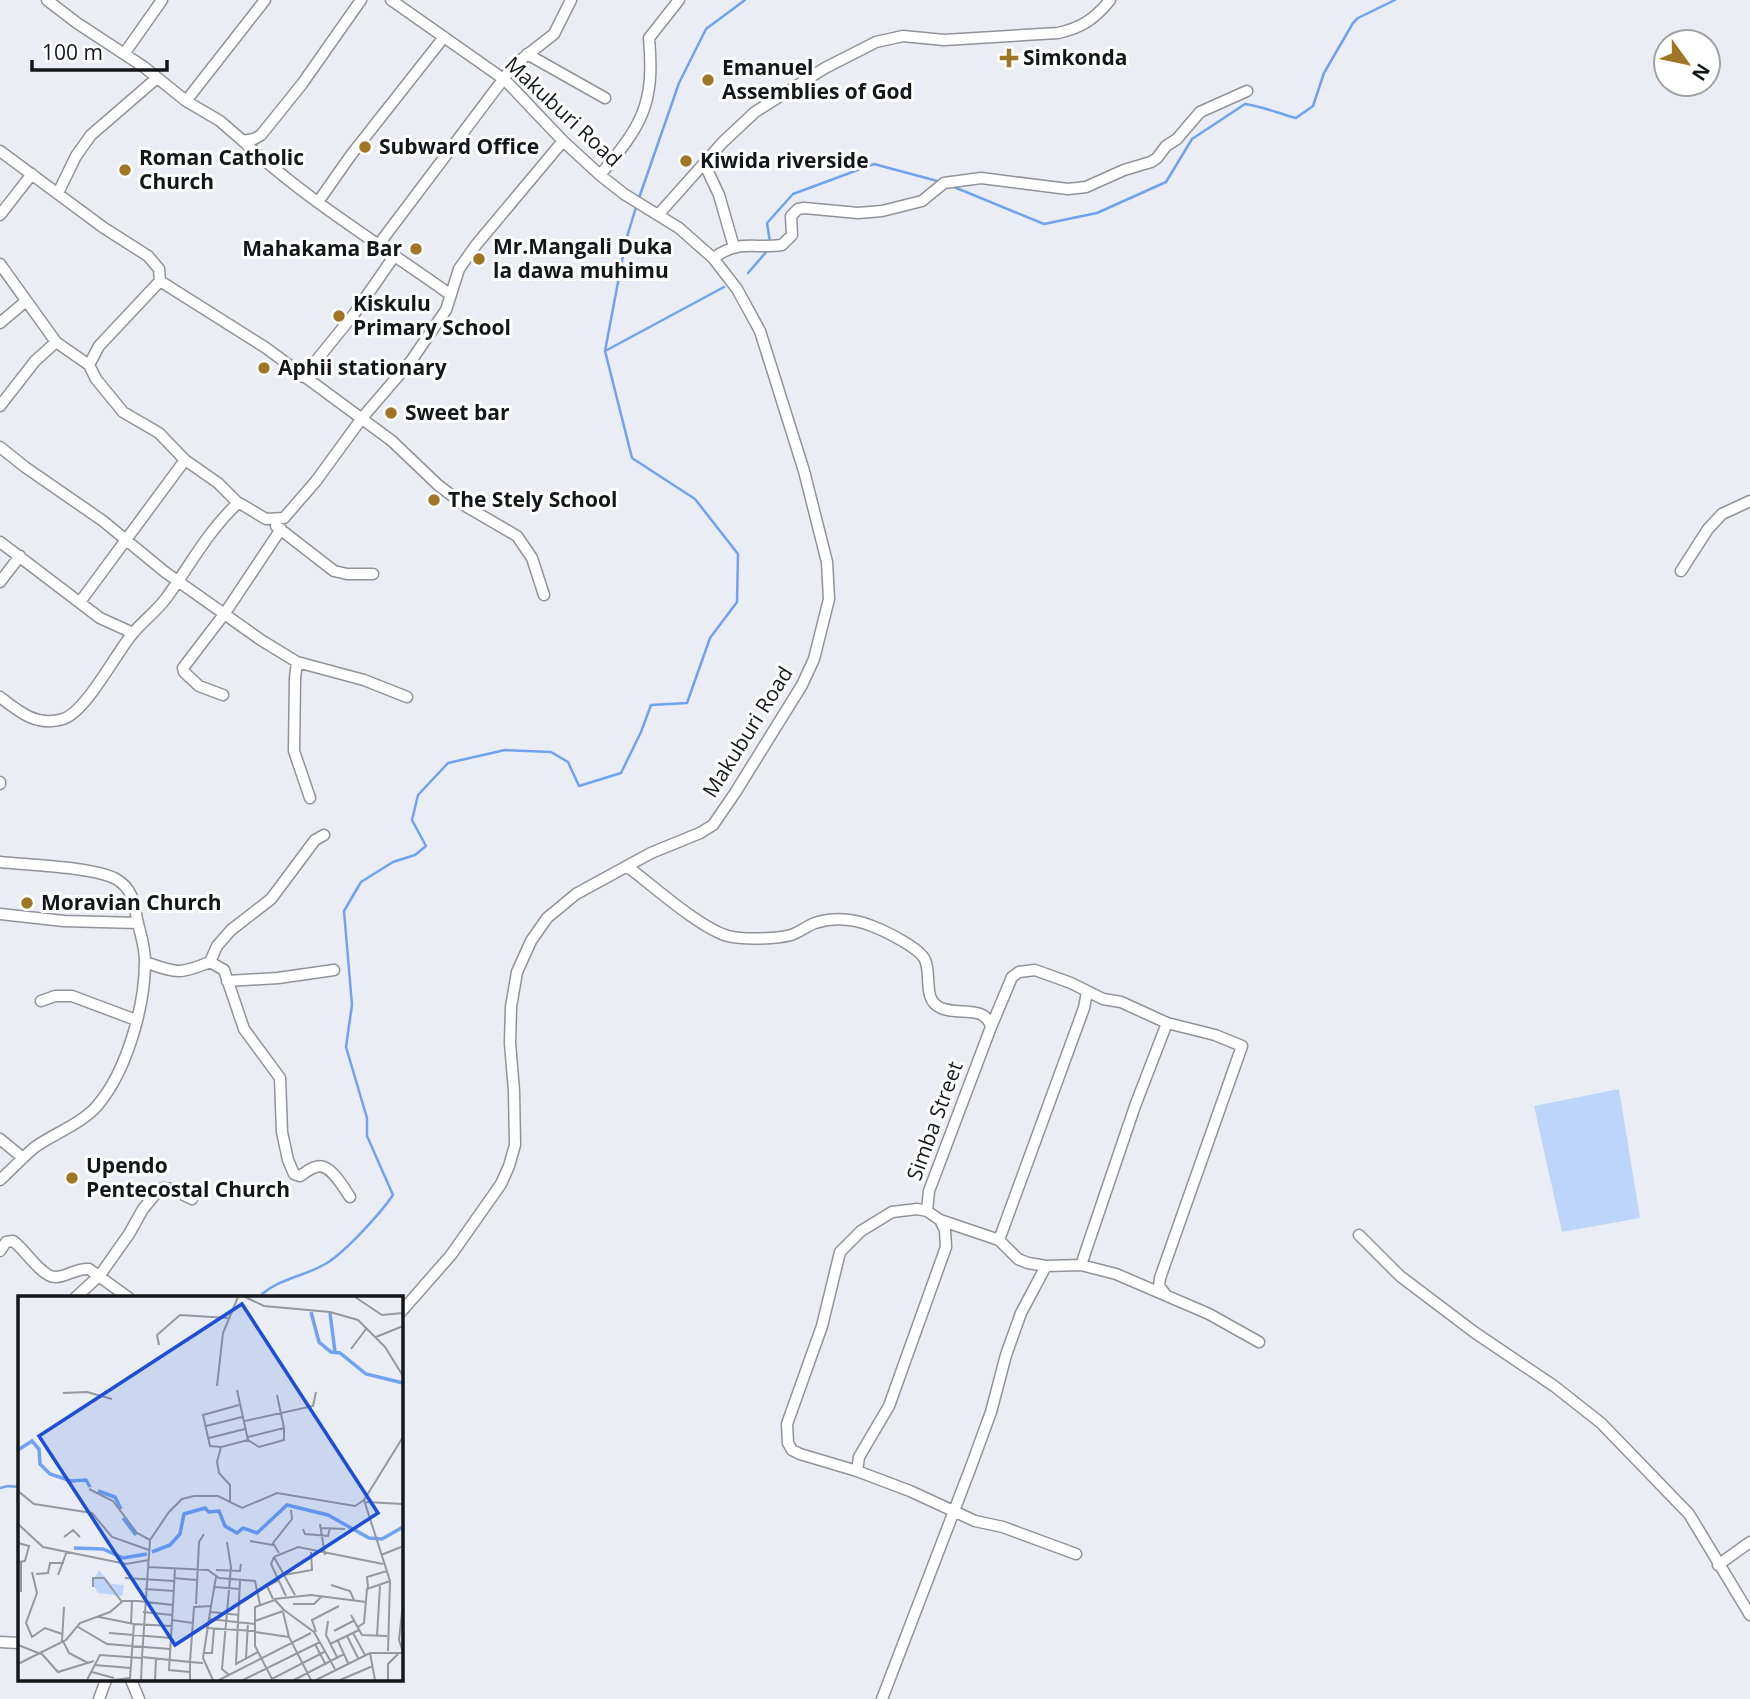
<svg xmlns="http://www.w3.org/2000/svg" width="1750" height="1699" font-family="'Open Sans',sans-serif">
	<rect width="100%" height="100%" fill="#eaeef4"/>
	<path fill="#bdd5fa" d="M1619,1089L1640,1218L1562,1232L1534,1106Z"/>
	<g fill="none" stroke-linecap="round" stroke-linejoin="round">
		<path stroke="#6fa2f1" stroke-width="2.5" d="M954,187L1044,224L1097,213L1166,182L1192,139L1245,104C1265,107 1277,113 1296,118L1313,106L1324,73L1353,23L1358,18L1395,0
			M639,198L679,83L706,29L745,0
			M770,242L767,223L793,194L874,164L941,182
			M748,273L767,251
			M607,350L724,287
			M262,1298V1294C281,1278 306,1276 327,1263C346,1251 380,1214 393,1195L367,1136V1118L346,1047L352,1005L344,911L361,882L393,862L415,855L426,846L412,820L418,795L448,763L505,750L551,752L568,762L579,786L621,773L641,732L651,705L687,703L710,638L737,602L738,554L695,499L632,458L605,351L626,240L637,204
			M0,1488L8,1486L19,1487"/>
		<g stroke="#909398" stroke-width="13">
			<path id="minor" d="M47,0L77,23L144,67L186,101L220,121L243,141L254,139L261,135L302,84L361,0
				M391,0L505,80L563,141L600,175L624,194L679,228L713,258L737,289L760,331L804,471L827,562L829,599L814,659L802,685L735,793L713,825L700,833L651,853L576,894L547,918L531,941L517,972L511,1007L510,1043L514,1091L515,1145L509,1166L501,1184L451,1255L401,1312
				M124,54L162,0
				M527,54L605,98
				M186,101L265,0
				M243,141C306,200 381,245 451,295
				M0,151L104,228L148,256L159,269L160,281L99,346L89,365L96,379L123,412L159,433L185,460L218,483L238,503
				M704,163L719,195L734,247
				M600,175C642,125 655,105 649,38L679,0
				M58,193L76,156L91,135L157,78
				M318,202L351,155L444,37
				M0,215L32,174
				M658,215L723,142L755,112L825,68L876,42L903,36L944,40L1058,33C1081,28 1095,19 1110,0
				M379,244L511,69L518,62L554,34L571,0
				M713,258C740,239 753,249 782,245L792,235L791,216L798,209L804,208L858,213L882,211L922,201L944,183L981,178L1068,189L1086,187L1124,170L1151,162L1157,158L1166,146L1177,139L1200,112L1247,91
				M0,264L56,342L89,365
				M160,281L266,348L392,441L438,485L467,507L517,536L532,558L544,595
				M0,323L26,301
				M303,377L354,314L395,255
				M0,406L35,361L56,342
				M0,447L25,467L103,521L165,572L261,640L297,662L364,680L407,697
				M276,526L334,571L347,574H373
				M0,542L100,618L133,633
				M1681,571L1708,529L1722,514L1750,501
				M0,582L20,556
				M80,602L185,460
				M297,662L295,678L294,751L310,798
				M223,695L199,686L184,672L183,668L225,613L281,529
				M0,697C19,712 37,727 63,719C86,712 116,653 133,633C144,620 157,611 167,597C191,564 207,532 238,503L241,504L266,519L284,518L316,481L362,418L411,361L446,310L459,269L476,245L563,141
				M0,782V784
				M0,862C27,865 95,867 116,879C132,888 134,902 137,919C140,933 145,946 145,961C145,1006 127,1071 97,1106C81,1124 55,1133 35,1147C23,1157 12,1169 0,1180
				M628,867C652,885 701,929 728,936C743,940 776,939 791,935C800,932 807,926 815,923C834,917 854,919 872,926C885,931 920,948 925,960C932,975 922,1000 941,1008C958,1016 985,1004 991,1027L929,1191L927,1211L940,1220L999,1240L1018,1259L1028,1263L1046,1266L1081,1265L1116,1274L1209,1314L1259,1342
				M0,914L64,921L138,923
				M145,962C177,973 178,975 210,962L224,970L244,1029L280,1078L282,1132L288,1160L294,1174L300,1176C305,1173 310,1168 316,1167C330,1162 343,1187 350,1197
				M210,962L217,946L231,930L271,899L315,840L324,835
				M227,981L278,978L334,970
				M41,1001L55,996H72L136,1020
				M991,1027L1012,977L1019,972L1035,970L1071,983L1103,999L1121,1002L1167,1023L1215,1035L1242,1046L1160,1278L1159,1286L1166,1295
				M0,1139L23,1158
				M940,1220L945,1230L946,1247L889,1406L859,1457L857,1471L910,1491L975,1521L1003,1527L1076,1554
				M1359,1235L1400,1276L1474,1332L1554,1386L1601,1423L1689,1514L1750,1615
				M999,1240L1084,1008L1087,992
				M0,1251L6,1242L13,1241C25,1249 42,1278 56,1277C67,1277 75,1268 89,1269L129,1298
				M1081,1265L1135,1106L1167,1023
				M75,1298L100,1275L129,1234L143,1209L157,1192L163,1188L171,1189L192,1199
				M857,1471L800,1454L792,1450L788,1443L787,1424L822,1326L840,1252L861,1231L892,1212L917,1209L927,1211
				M1718,1565L1750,1542
				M0,1642L19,1643
				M131,1680L139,1699
				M99,1699L106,1680
				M882,1699L972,1464L991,1412L1006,1355L1021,1313L1046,1266"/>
		</g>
		<use href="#minor" stroke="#fff" stroke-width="10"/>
	</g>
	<g fill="#a07625" stroke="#fff" stroke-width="2.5">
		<path d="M1005.5 47.5h7v7h7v7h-7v7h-7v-7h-7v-7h7z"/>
		<circle cx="708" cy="80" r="7"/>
		<circle cx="365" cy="147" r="7"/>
		<circle cx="686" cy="161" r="7"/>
		<circle cx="125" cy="170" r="7"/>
		<circle cx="416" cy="249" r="7"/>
		<circle cx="479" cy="259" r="7"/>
		<circle cx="339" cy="316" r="7"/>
		<circle cx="264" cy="368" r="7"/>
		<circle cx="391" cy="413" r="7"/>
		<circle cx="434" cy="500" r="7"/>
		<circle cx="27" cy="903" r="7"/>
		<circle cx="72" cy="1178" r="7"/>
	</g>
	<g text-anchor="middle" stroke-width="6" stroke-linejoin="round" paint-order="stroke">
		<g font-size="21" font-weight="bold" fill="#151618" stroke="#fff" text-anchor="start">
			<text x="1023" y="65">Simkonda</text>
			<text x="722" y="75">Emanuel<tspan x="722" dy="24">Assemblies of God</tspan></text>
			<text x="379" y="154">Subward Office</text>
			<text x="139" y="165">Roman Catholic<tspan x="139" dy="24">Church</tspan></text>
			<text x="700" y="168">Kiwida riverside</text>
			<text x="493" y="254">Mr.Mangali Duka<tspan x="493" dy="24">la dawa muhimu</tspan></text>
			<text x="402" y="256" text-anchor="end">Mahakama Bar</text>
			<text x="353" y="311">Kiskulu<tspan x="353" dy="24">Primary School</tspan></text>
			<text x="278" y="375">Aphii stationary</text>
			<text x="405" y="420">Sweet bar</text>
			<text x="448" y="507">The Stely School</text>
			<text x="41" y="910">Moravian Church</text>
			<text x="86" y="1173">Upendo<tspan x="86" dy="24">Pentecostal Church</tspan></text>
		</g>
		<g font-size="21" fill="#151618" stroke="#fff">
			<text transform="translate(563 112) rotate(43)" y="7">Makuburi Road</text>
			<text transform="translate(748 732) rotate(-58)" y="7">Makuburi Road</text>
			<text transform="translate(935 1121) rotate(-70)" y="7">Simba Street</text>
		</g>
	</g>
	<g transform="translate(18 1296)">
		<rect width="385" height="385" fill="#eaeef4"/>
		<path d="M81,274L93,288L106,289L104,300L80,297L74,287Z" fill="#bdd5fa"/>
		<path fill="none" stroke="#6fa2f1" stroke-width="3.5" d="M293,16L301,46L313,56L322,57L348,78L385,87M312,17L317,56M0,154L14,145L21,153L22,168L32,178L53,185L68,184L72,191M80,195L97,201L103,213M105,222L118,239M56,252L85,253L105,262L129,258M134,256L152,249L162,238L166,218L187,212L191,216L201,215L207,230L219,237L225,232L239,237L269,209L310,219L351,242L364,243L385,231"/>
		<path fill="none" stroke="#95989c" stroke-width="2" d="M227,1L246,10L312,16L340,24L367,51L385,80M337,1L364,19L385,17M358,41L385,30M141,49L139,39L162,19L210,22M333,53L348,33M199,90L205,37L220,1M45,97L69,96L94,103M227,125L295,110L298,96M188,130L224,121M230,141L266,132L259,99M191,142L227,133M230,144L241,151L266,144V132M203,151L192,150L185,119L221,109M71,193L95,205L119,237L132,244M0,195L16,208L74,217L94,241L131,254M346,204L372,285L370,355M348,206L385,208M212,207V189L201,177L199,166L203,151L230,144L219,94M0,228L25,251L108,268L131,264M302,228L307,259M302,232L327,233M285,233L287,238L310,240L312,232M46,241L55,234L62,241M232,245L255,249M209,246L213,271L204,373L211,379M0,247L11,250L7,265L0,266M261,257L255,247L274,223L273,214M363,259L383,251M256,261L280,251L365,268M256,261L253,268L268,300M256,261L277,299M3,266V296M130,271L190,274L201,282L237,285L242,309M198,274L222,275L223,268M14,276L19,297L8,327L14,341L27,332L44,338M18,278L30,277L32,267H46M40,279L49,255M266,279L294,274L293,256M107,282L156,285M156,282L178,284M222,284L218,368L240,356M313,289L332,295L336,304M75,291V282H86L104,306M197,291L222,293M350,292L349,281L369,275M127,293L156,295M255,303L249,290L261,284M256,303L293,299L348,306M385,307L381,344L385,356M178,308L181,246L186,238M275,308H296L303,301M155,309L157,272M193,310L185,362L195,384M266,314L257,304L237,311V350L254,383L308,355M266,314L296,336L317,373M125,316L154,319M193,316L221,319M265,316L271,341L293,384M333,319L344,339L369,340M81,321L116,328M191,323L237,328M154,324L175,327M237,325L265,315M310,325L308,339L319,361M113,328L114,305M60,331L89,348L152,353M340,331L346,327L349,293L372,285M188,332L237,335M316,335L337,324M237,336L271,341M298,336L294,324L321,310M91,337L153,342M335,337L347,359M329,340L340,362M359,340L362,290M44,345L46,311M45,345L51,357L70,367M320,345L330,367M297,348L308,369M312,348L341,334M0,349L23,358M23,357L40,376L76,365M185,357H194L196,333M352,357L357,384M228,362L230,327M185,367L172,366L176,311L193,310L198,281M0,368L48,344L62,327L92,316L105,305H120L155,309L151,374L172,376M76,369L113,372M74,376L96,382M69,384L82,359L124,362M96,384L112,382L116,328L153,330M123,384L124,362M137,384L138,363M172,384V366L124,361L132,244L151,216L164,203L176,200H200L224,212L259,197L337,210L346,204L385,141M201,384L293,337M225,384L302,346M276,384L326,358M298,384L352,357H385M322,384L355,370M370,384V368L380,358"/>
		<path fill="#1d4ed8" fill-opacity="0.15" stroke="#1d4ed8" stroke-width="3.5" d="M224,8L360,217L157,349L21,140Z"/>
		<rect width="385" height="385" fill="none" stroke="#151618" stroke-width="3.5"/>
	</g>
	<g transform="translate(1687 63) rotate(123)"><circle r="33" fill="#ffffff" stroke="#a1a2a3" stroke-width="2"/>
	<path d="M0-5L12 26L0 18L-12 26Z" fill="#a07625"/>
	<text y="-10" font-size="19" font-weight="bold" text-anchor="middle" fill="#151618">N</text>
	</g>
	<path d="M32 60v10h135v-10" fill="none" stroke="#151618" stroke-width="3.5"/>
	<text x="42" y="60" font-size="21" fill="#151618" stroke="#ffffff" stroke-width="5" paint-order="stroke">100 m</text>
</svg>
